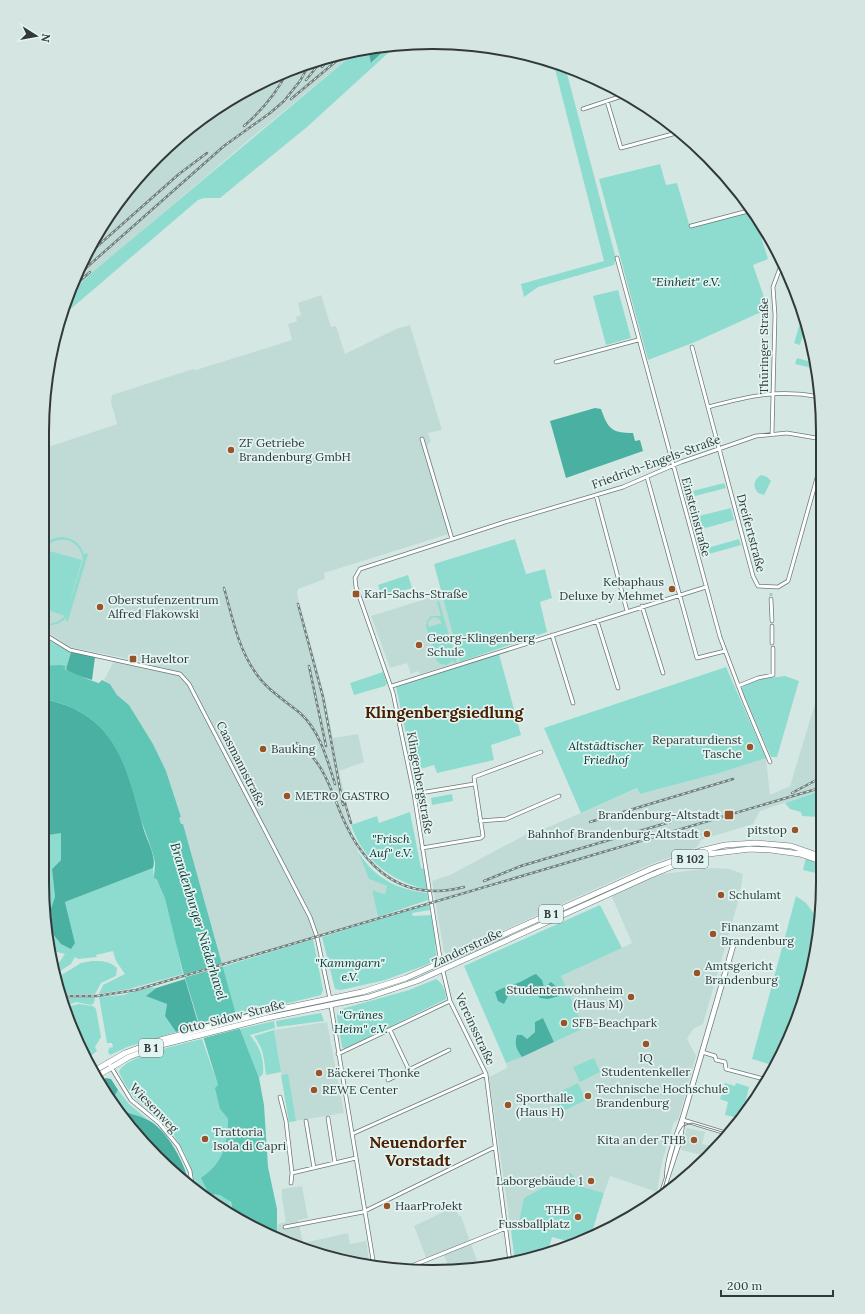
<svg xmlns="http://www.w3.org/2000/svg" width="865" height="1314" font-family="Lora,serif">
	<rect width="100%" height="100%" fill="#d5e7e3"/>
	<path fill="#c0dbd6" d="M357,51L238,149L73,290L82,260L139,175L195,123L260,82L331,55Z
		M321,295L331,327L336,326L345,354L396,329L410,325L442,430L428,433L431,441L427,446L452,533L324,573L325,579L298,589L297,594L324,694L333,738L358,734L364,762L339,771L347,805L344,807L358,852L369,879L388,886L385,894L372,890L378,917L221,964L183,824H181L179,818L181,817L166,771L153,744L129,705L117,695L110,684L104,680L114,661L153,669L154,664L70,647L44,630L45,448L117,424L111,402L112,395L193,369L196,370L292,340L288,324L297,321L296,317L301,315L298,303Z
		M442,594L460,662L420,674L418,671L411,674L407,663L390,668L371,616Z
		M821,684L820,791L760,811L753,824L701,840L697,847L644,867L449,955L444,952L432,881L450,875L529,833L551,826L638,788L640,794L723,772L766,758L770,795L790,786Z
		M712,868L730,869L743,874L740,895L703,1024L693,1029L687,1039L696,1056L678,1120L674,1122L662,1162L657,1192L610,1176L604,1193L573,1184L524,1198L518,1225L511,1231L489,1077L507,1068L506,1063L554,1042L538,1007L561,976L632,943L612,897L613,895L640,882L662,874Z
		M327,1022L344,1113L289,1122L274,1030Z
		M687,1128L705,1132L702,1144L712,1146L710,1153L706,1156L681,1150Z
		M302,1186L308,1218L298,1220L303,1243L348,1233L350,1244L366,1241L370,1266L357,1265L307,1251L277,1235L278,1224L286,1222L282,1198V1189Z
		M454,1207L459,1216H461L477,1261L462,1268L450,1270L443,1253L427,1260L414,1226Z"/>
	<path fill="#8edccf" fill-rule="evenodd" d="M398,44L307,127L220,198H204L198,200L66,313L73,290L94,271L357,51L368,49L372,63L389,46Z
		M553,61L565,66L616,259L614,265L538,287L524,297L521,284L604,261Z
		M660,164L666,185L677,183L689,224L753,211L768,259L753,265L768,309L695,342L648,360L599,179Z
		M618,290L631,338L606,345L593,296Z
		M803,313L807,323L800,345L794,343Z
		M797,358L815,363L816,369L795,364Z
		M761,475L767,477L771,481L764,495L758,493C752,485 754,480 761,475Z
		M724,483L726,488L695,496L693,491Z
		M731,508L734,520L702,529L699,516Z
		M60,537C72,537 81,543 84,555L85,553L88,554L68,621H66V618C60,624 52,626 44,625L47,624L44,623V614L51,616L49,624L57,622L65,616L44,609V556L46,550L82,560L66,614L83,560C81,538 55,532 44,551V545L52,539Z
		M515,539L526,574L545,569L552,598L540,602L547,632L460,662L434,564Z
		M739,539L741,545L709,554L707,548Z
		M408,575L412,588L382,597L378,585Z
		M439,601L457,662L454,663L453,660L447,665L440,664L436,660L426,626L427,621L431,616H441L437,602ZM433,617L438,618L442,623L428,627V622Z
		M44,638L71,652L66,669V666H43Z
		M499,654L521,735L491,745L494,760L437,773L434,765L414,771L396,687Z
		M726,667L766,758L723,772L640,794L637,788L581,813L544,728Z
		M383,672L387,683L385,686L354,695L350,683Z
		M785,676L799,681L777,757H771L741,688L754,680Z
		M820,791V817L802,816L801,812L790,809L785,803Z
		M452,794L453,801L432,805L431,798Z
		M410,812L421,868L424,869L427,890C391,880 364,862 351,825L377,816L379,823Z
		M42,828L61,833V860L52,869L55,897L48,917L42,881Z
		M358,852C376,879 396,889 427,893L428,900L378,917L372,890L385,894L387,886L369,879Z
		M806,858L820,863V874L803,870Z
		M153,868L154,878C170,890 177,953 183,974L129,989L99,994L103,985L125,974L116,961L113,951L96,955L97,957L78,959L75,957L71,964L57,973L56,967L65,954L53,951L49,924L53,934L75,943L65,902Z
		M796,896L806,903L820,922V932L793,1031L772,1065L752,1059Z
		M429,904L430,910L412,913L413,916L431,915L436,945H435L437,959L426,965L385,980L341,990L335,989L322,937Z
		M600,905L622,948L561,976L584,1028L554,1042L543,1018L535,1022V1032L527,1039L517,1035C514,1044 516,1049 522,1057L506,1063L464,966Z
		M313,939L323,990L321,995L236,1016L222,967Z
		M92,961C102,961 110,961 117,968L116,976L101,983L95,994H61L58,977L81,963Z
		M436,979C443,983 446,992 446,999L345,1049L342,1047L337,1017L338,1010L409,990Z
		M149,987L156,988L147,995L167,1004L165,1016L176,1032L127,1047L110,1055L108,1052L109,1048L113,1047L112,1043H107L99,997L123,995Z
		M61,997H95L94,1003L91,1005L76,1002L63,1007Z
		M79,1004L93,1006L96,1009L101,1037L95,1047L97,1051L88,1058L63,1008Z
		M321,1013L324,1021L277,1027L276,1021Z
		M274,1021L275,1028L250,1035C260,1047 264,1058 263,1074L259,1078L240,1029Z
		M274,1030L281,1072L266,1075C264,1060 264,1049 254,1036Z
		M202,1039L218,1085L220,1109L228,1119C227,1146 224,1161 202,1178L215,1195C227,1193 231,1202 233,1212L197,1192C192,1164 181,1140 160,1120C140,1103 130,1097 119,1072C124,1056 186,1043 202,1039Z
		M594,1058L600,1072L580,1082L573,1067Z
		M288,1074L296,1121L289,1122L281,1075Z
		M578,1083L586,1100L561,1112L553,1095Z
		M725,1083L735,1086L736,1083L749,1087L743,1112L739,1118L725,1115L728,1102L720,1099Z
		M118,1090L129,1104L147,1119L119,1110L113,1099Z
		M570,1173L575,1177L573,1184L604,1193L592,1232L571,1242L552,1237L549,1248L555,1249L534,1259L515,1261L511,1231L518,1225L524,1198Z"/>
	<path fill="#4ab1a2" d="M389,46L371,63L368,49Z
		M595,408L601,409C608,429 612,433 633,433L635,441L640,440L643,451L566,478L550,421Z
		M71,652L95,657L92,680L70,673L66,669Z
		M43,699C116,713 126,764 143,827C146,839 157,856 153,868L65,902L75,943L71,949L61,944L53,934L49,924L48,917L55,897L52,869L61,860V833L48,835L42,828Z
		M536,974L542,980L544,987L551,982L560,990L559,996L548,999L540,998L536,993L521,992L508,996L504,1004L498,1001L495,992C504,986 513,986 522,981C527,979 530,976 536,974Z
		M185,979L199,1026L176,1032L165,1016L167,1004L146,996L156,988Z
		M543,1018L554,1042L522,1057C516,1049 514,1044 517,1035H522L527,1039L535,1032V1022Z
		M106,1078L111,1079L118,1090L113,1099L119,1110C128,1113 137,1115 146,1119C167,1128 186,1165 190,1187C156,1157 120,1123 100,1082Z"/>
	<path fill="#5fc5b5" d="M60,665L66,666L65,669C70,672 94,682 99,683L102,680L110,684L117,695L129,705L153,744L166,771L181,817L179,818L181,824H183L240,1029L259,1078L264,1105L268,1167L277,1209V1235L233,1212L231,1202L220,1195L209,1194L201,1178C224,1162 227,1145 228,1119L220,1109L215,1088L218,1085L182,968L165,898L157,880L154,878C154,873 155,868 155,863C155,856 143,826 140,817C124,757 111,712 43,699V666Z"/>
	<path fill="#d5e7e3" d="M223,963L224,966L183,978L182,975Z
		M238,1015L242,1028L200,1039L197,1026Z"/>
	<g fill="none" stroke-linecap="round" stroke-linejoin="round">
		<path stroke="#b4c4c1" stroke-width="3" stroke-dasharray="3 1.5" stroke-linecap="butt" d="M771,593V599"/>
		<g stroke="#6a7b78" stroke-width="4.5">
			<path id="street" d="M607,101L621,148L680,132
				M583,109L628,94
				M691,226L752,210
				M617,258L720,637L743,698L770,762
				M692,347L753,576L758,586L778,587L788,581L822,460
				M556,362L638,340
				M708,407C749,396 778,389 820,397
				M772,434L775,315L773,287L783,260
				M422,439L452,539
				M647,477L697,658L725,651
				M596,495L627,611
				M771,599L772,621
				M642,606L663,673
				M597,621L618,688
				M772,626V643
				M44,634L70,650L180,674L189,684L310,917L317,937L330,999
				M552,635L573,703
				M392,686L706,587
				M738,686L758,678L773,675V648
				M414,794L474,784
				M480,821L506,819L559,796
				M422,848L481,838L483,836L474,777L541,752
				M441,964L414,794L393,693L356,587L355,578L360,569L505,522L623,487L681,462L756,436L787,433L822,439
				M443,971L450,1001L486,1074L510,1262
				M331,1006L374,1266
				M390,1030L409,1070
				M702,1052L715,1056L716,1060L725,1062L726,1069L764,1079
				M338,1054L450,1001
				M108,1062L131,1100L159,1123L178,1146L190,1171L193,1190
				M388,1080L449,1050
				M280,1097L286,1121L292,1173L356,1158
				M328,1118L335,1163
				M683,1120L729,1134
				M306,1121L314,1168
				M352,1134L486,1074
				M291,1183L292,1173
				M285,1227L363,1212L495,1147
				M404,1269L506,1228"/>
		</g>
		<g stroke="#6a7b78" stroke-width="6">
			<path id="secondary" d="M667,1175C668,1153 678,1135 684,1114L733,946
				M661,1196L680,1139L682,1124"/>
		</g>
		<g stroke="#6a7b78" stroke-width="6">
			<path id="primary" d="M94,1071L125,1053L160,1040L276,1010L362,992L406,978L653,868L700,851L725,845L756,843L791,846L820,856
				M97,1076L129,1057L161,1045L267,1018L369,997L417,981L649,876L700,855L750,849L771,850L800,854L820,861"/>
		</g>
		<use href="#street" stroke="#fff" stroke-width="3"/>
		<use href="#secondary" stroke="#fff" stroke-width="4.5"/>
		<use href="#primary" stroke="#fff" stroke-width="5"/>
		<path stroke="#737f7d" stroke-width="1" d="M661,1196L679,1132L683,1126L692,1123L729,1134"/>
		<g stroke="#737f7d" stroke-width="2.5">
			<path id="rail" d="M322,67L332,55
				M306,80L323,59
				M291,99L346,53
				M244,126C261,111 277,93 287,72
				M84,258L179,174L207,153
				M78,275L224,146L270,113L284,101L300,81L310,63
				M74,286L90,272
				M224,588C232,616 238,648 255,672C266,689 284,700 300,713C320,731 327,759 335,784
				M298,604L323,697L343,805
				M309,666L326,746
				M297,743C323,761 330,787 341,814C364,869 403,903 464,887
				M792,793L820,778
				M344,800L351,823
				M590,822L733,779
				M484,881L521,866L670,822
				M61,996H97L136,990L820,788"/>
		</g>
		<use href="#rail" stroke="#e2f4f1" stroke-width="1" stroke-dasharray="3" stroke-linecap="butt"/>
	</g>
	<g fill="#985328" stroke="#e2f4f1" stroke-width="1.5">
		<circle cx="231" cy="450" r="4"/>
		<circle cx="672" cy="589" r="4"/>
		<rect x="352" y="590" width="8" height="8" rx="2"/>
		<circle cx="100" cy="607" r="4"/>
		<circle cx="419" cy="645" r="4"/>
		<rect x="129" y="655" width="8" height="8" rx="2"/>
		<circle cx="750" cy="747" r="4"/>
		<circle cx="263" cy="749" r="4"/>
		<circle cx="287" cy="796" r="4"/>
		<rect x="724" y="810" width="10" height="10" rx="2"/>
		<circle cx="795" cy="830" r="4"/>
		<circle cx="707" cy="834" r="4"/>
		<circle cx="721" cy="895" r="4"/>
		<circle cx="713" cy="934" r="4"/>
		<circle cx="697" cy="973" r="4"/>
		<circle cx="631" cy="997" r="4"/>
		<circle cx="564" cy="1023" r="4"/>
		<circle cx="646" cy="1044" r="4"/>
		<circle cx="319" cy="1073" r="4"/>
		<circle cx="314" cy="1090" r="4"/>
		<circle cx="588" cy="1096" r="4"/>
		<circle cx="508" cy="1105" r="4"/>
		<circle cx="205" cy="1139" r="4"/>
		<circle cx="694" cy="1140" r="4"/>
		<circle cx="591" cy="1181" r="4"/>
		<circle cx="387" cy="1206" r="4"/>
		<circle cx="578" cy="1217" r="4"/>
	</g>
	<g text-anchor="middle" stroke-width="3.5" stroke-linejoin="round" paint-order="stroke">
		<g fill="#e2f4f1" stroke="#677170" stroke-width="1">
			<rect x="672" y="850" width="36" height="18" rx="3"/>
			<rect x="539" y="905" width="24" height="18" rx="3"/>
			<rect x="139" y="1039" width="24" height="18" rx="3"/>
		</g>
		<g font-size="11" font-weight="bold" fill="#323938">
			<text x="690" y="863">B 102</text>
			<text x="551" y="918">B 1</text>
			<text x="151" y="1052">B 1</text>
		</g>
		<g font-size="12" font-style="italic" fill="#00322c" stroke="#e2f4f1">
			<text x="686" y="286">"Einheit" e.V.</text>
			<text x="606" y="750">Altstädtischer<tspan x="606" dy="14">Friedhof</tspan></text>
			<text x="391" y="843">"Frisch<tspan x="391" dy="14">Auf" e.V.</tspan></text>
			<text x="350" y="967">"Kammgarn"<tspan x="350" dy="14">e.V.</tspan></text>
			<text x="361" y="1019">"Grünes<tspan x="361" dy="14">Heim" e.V.</tspan></text>
		</g>
		<g font-size="12" fill="#323938" stroke="#e2f4f1">
			<text transform="translate(764 346) rotate(-90)" y="4">Thüringer Straße</text>
			<text transform="translate(656 462) rotate(-20)" y="4">Friedrich-Engels-Straße</text>
			<text transform="translate(696 517) rotate(75)" y="4">Einsteinstraße</text>
			<text transform="translate(751 533) rotate(75)" y="4">Dreifertstraße</text>
			<text transform="translate(241 764) rotate(63)" y="4">Caasmannstraße</text>
			<text transform="translate(420 783) rotate(80)" y="4">Klingenbergstraße</text>
			<text transform="translate(467 948) rotate(-25)" y="4">Zanderstraße</text>
			<text transform="translate(232 1017) rotate(-14)" y="4">Otto-Sidow-Straße</text>
			<text transform="translate(475 1029) rotate(65)" y="4">Vereinsstraße</text>
			<text transform="translate(154 1108) rotate(46)" y="4">Wiesenweg</text>
		</g>
		<g font-size="12" fill="#323938" stroke="#e2f4f1" text-anchor="start">
			<text x="239" y="447">ZF Getriebe<tspan x="239" dy="14">Brandenburg GmbH</tspan></text>
			<text x="664" y="586" text-anchor="end">Kebaphaus<tspan x="664" dy="14">Deluxe by Mehmet</tspan></text>
			<text x="364" y="598">Karl-Sachs-Straße</text>
			<text x="108" y="604">Oberstufenzentrum<tspan x="108" dy="14">Alfred Flakowski</tspan></text>
			<text x="427" y="642">Georg-Klingenberg<tspan x="427" dy="14">Schule</tspan></text>
			<text x="141" y="663">Haveltor</text>
			<text x="742" y="744" text-anchor="end">Reparaturdienst<tspan x="742" dy="14">Tasche</tspan></text>
			<text x="271" y="753">Bauking</text>
			<text x="295" y="800">METRO GASTRO</text>
			<text x="720" y="819" text-anchor="end">Brandenburg-Altstadt</text>
			<text x="787" y="834" text-anchor="end">pitstop</text>
			<text x="699" y="838" text-anchor="end">Bahnhof Brandenburg-Altstadt</text>
			<text x="729" y="899">Schulamt</text>
			<text x="721" y="931">Finanzamt<tspan x="721" dy="14">Brandenburg</tspan></text>
			<text x="705" y="970">Amtsgericht<tspan x="705" dy="14">Brandenburg</tspan></text>
			<text x="623" y="994" text-anchor="end">Studentenwohnheim<tspan x="623" dy="14">(Haus M)</tspan></text>
			<text x="572" y="1027">SFB-Beachpark</text>
			<text x="646" y="1062" text-anchor="middle">IQ<tspan x="646" dy="14">Studentenkeller</tspan></text>
			<text x="327" y="1077">Bäckerei Thonke</text>
			<text x="596" y="1093">Technische Hochschule<tspan x="596" dy="14">Brandenburg</tspan></text>
			<text x="322" y="1094">REWE Center</text>
			<text x="516" y="1102">Sporthalle<tspan x="516" dy="14">(Haus H)</tspan></text>
			<text x="213" y="1136">Trattoria<tspan x="213" dy="14">Isola di Capri</tspan></text>
			<text x="686" y="1144" text-anchor="end">Kita an der THB</text>
			<text x="583" y="1185" text-anchor="end">Laborgebäude 1</text>
			<text x="395" y="1210">HaarProJekt</text>
			<text x="570" y="1214" text-anchor="end">THB<tspan x="570" dy="14">Fussballplatz</tspan></text>
		</g>
		<g font-size="13" font-style="italic" fill="#093b34" stroke="#e2f4f1">
			<text transform="translate(199 921) rotate(73)" y="5">Brandenburger Niederhavel</text>
		</g>
		<g font-size="16" font-weight="bold" fill="#4c1f00" stroke="#e2f4f1">
			<text x="444" y="718">Klingenbergsiedlung</text>
			<text x="418" y="1148">Neuendorfer<tspan x="418" dy="18">Vorstadt</tspan></text>
		</g>
	</g>
	<path d="M0 0H865V1314H0ZM432 49H433A383 383 0 0 1 816 432V882A383 383 0 0 1 433 1265H432A383 383 0 0 1 49 882V432A383 383 0 0 1 432 49Z" fill="#d4e5e2" fill-rule="evenodd"/>
	<path fill="none" stroke="#323938" stroke-width="2" d="M432 49H433A383 383 0 0 1 816 432V882A383 383 0 0 1 433 1265H432A383 383 0 0 1 49 882V432A383 383 0 0 1 432 49Z"/>
	<g transform="translate(36 36) rotate(101)" stroke="#e2f4f1" stroke-width="3" paint-order="stroke">
	<path d="M0-3L7 15L0 10L-7 15Z" fill="#323938"/>
	<text y="-6" font-size="11" font-weight="bold" text-anchor="middle" fill="#323938">N</text>
	</g>
	<path d="M721 1290v6h112v-6" fill="none" stroke="#323938" stroke-width="2"/>
	<text x="727" y="1290" font-size="12" fill="#323938" stroke="#e2f4f1" stroke-width="3" paint-order="stroke">200 m</text>
</svg>
